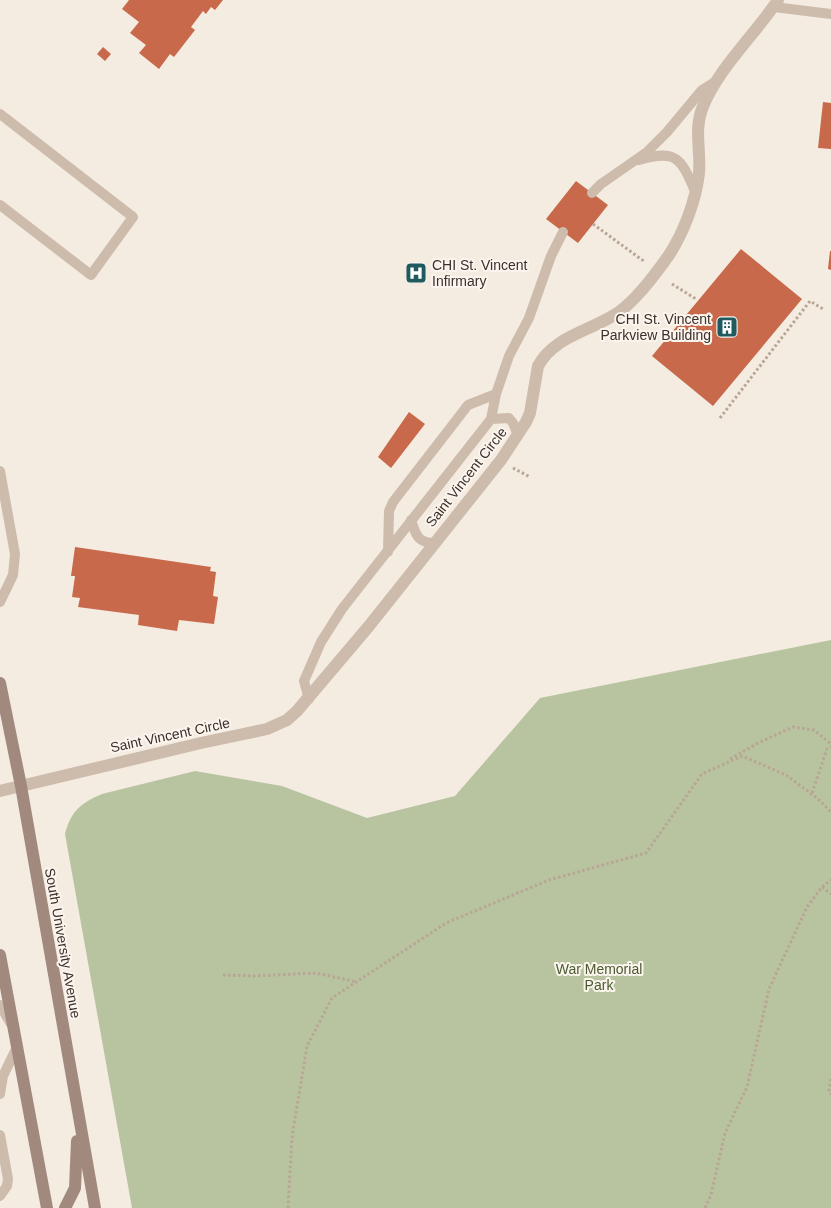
<svg xmlns="http://www.w3.org/2000/svg" width="831" height="1208" font-family="Helvetica,sans-serif">
	<rect width="100%" height="100%" fill="#f4ebe1"/>
	<path fill="#b8c4a0" d="M831,640V1208H132L65,834C71,811 81,803 102,794L195,771L282,786L367,818L455,796L540,698Z"/>
	<path fill="#c8694b" d="M129,0H223L215,10L211,7L206,14L203,11L191,27L195,30L174,57L170,54L159,69L139,53L146,45L130,33L139,22L122,9Z
		M103,47L111,54L105,61L97,54Z
		M823,102L831,103V149L818,148Z
		M576,181L608,205L578,243L546,219Z
		M741,249L802,299L713,406L652,356Z
		M830,251H831V270L828,269Z
		M409,412L425,424L391,468L378,457Z
		M75,547L211,567L210,571L216,572L213,596L218,597L214,624L179,620L177,631L138,625L139,615L78,607L80,598L72,597L75,576H71Z"/>
	<g fill="none" stroke-linecap="round" stroke-linejoin="round">
		<path stroke="#b9a596" stroke-width="3" stroke-dasharray="2.5 2.5" stroke-linecap="butt" d="M593,224L645,262
			M672,284L696,299
			M720,418L810,301L823,309
			M513,468L530,477
			M730,759L758,743L793,727L814,730L831,744
			M812,793L827,749L831,747
			M822,887L831,894
			M223,975L253,976L316,973L357,982
			M831,1079L829,1090L831,1095
			M288,1208L292,1137L307,1046L332,998L446,923L549,880L646,853L702,774L742,756L786,775L817,798L831,812
			M705,1208L711,1195L725,1133L747,1087L769,989L807,907L822,887L831,880"/>
		<path stroke="#cdbbac" stroke-width="10" d="M774,7L831,14
			M0,114L133,217L91,275L0,205
			M639,160C676,149 681,158 695,191
			M592,193L601,184L647,152L667,132L702,90L715,82
			M491,419L509,418L513,423L518,435
			M0,471L15,554L13,575L0,602
			M411,520C416,535 417,542 434,543
			M388,552L389,511L393,502L468,405L496,394
			M309,699L304,681L321,642L342,609L491,419L496,394L509,356L529,318L551,256L563,232
			M0,1005L11,1024
			M0,1094L3,1076L16,1049
			M0,1135L8,1179L7,1186L0,1196"/>
		<path stroke="#cdbbac" stroke-width="12" d="M0,791L201,743L267,729L287,720L297,711L369,626L501,460L526,422L530,413L538,366C555,335 592,331 619,312C638,298 655,275 669,255C684,232 696,200 699,173C701,152 694,130 702,109C718,68 754,36 778,0"/>
		<path stroke="#a18a7d" stroke-width="12" d="M0,683L21,786L95,1208
			M0,955L47,1208
			M65,1208L75,1188L77,1141"/>
	</g>
	<defs>
		<g id="hospital-square" transform="scale(1.125)"><rect x="-9" y="-9" width="18" height="18" rx="4" fill="#1f5a5e" stroke="#fbf5ee"/><path d="M-5-5h3v3.5h4V-5h3V5h-3V1.5h-4V5h-3Z" fill="#fff"/></g>
		<g id="building-square" transform="scale(1.125)"><rect x="-9" y="-9" width="18" height="18" rx="4" fill="#1f5a5e" stroke="#fbf5ee"/><path d="M-4-6H4V6H1V3H-1V6H-4ZM-2.5-4.3h1.7v1.8h-1.7ZM.8-4.3h1.7v1.8H.8ZM-2.5-1h1.7V.8h-1.7ZM.8-1h1.7V.8H.8Z" fill="#fff"/></g>
	</defs>
	<g fill-rule="evenodd">
		<use href="#hospital-square" x="416" y="273"/>
		<use href="#building-square" x="727" y="327"/>
	</g>
	<g text-anchor="middle" stroke-width="4" stroke-linejoin="round" paint-order="stroke">
		<g font-size="14" fill="#3b302b" stroke="#fbf5ee" text-anchor="start">
			<text x="432" y="270">CHI St. Vincent<tspan x="432" dy="16">Infirmary</tspan></text>
			<text x="711" y="324" text-anchor="end">CHI St. Vincent<tspan x="711" dy="16">Parkview Building</tspan></text>
		</g>
		<g font-size="14" fill="#3b302b" stroke="#fbf5ee">
			<text transform="translate(466 477) rotate(-52)" y="5">Saint Vincent Circle</text>
			<text transform="translate(170 735) rotate(-12)" y="5">Saint Vincent Circle</text>
			<text transform="translate(63 943) rotate(80)" y="5">South University Avenue</text>
		</g>
		<g font-size="14" fill="#4a5a2e" stroke="#fbf5ee">
			<text x="599" y="974">War Memorial<tspan x="599" dy="16">Park</tspan></text>
		</g>
	</g>
</svg>
